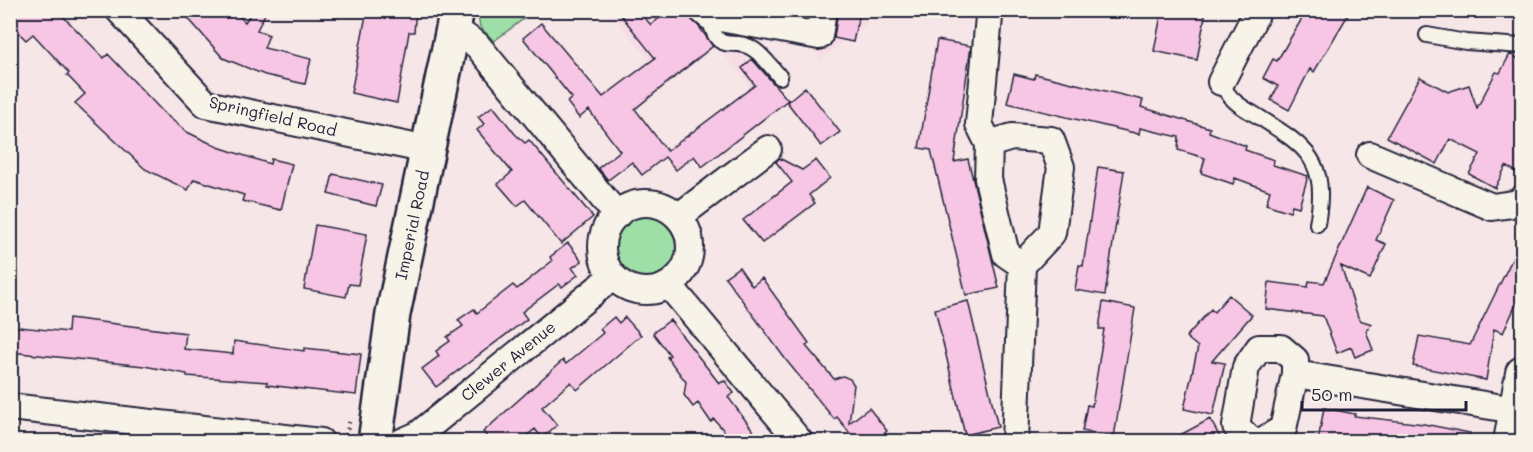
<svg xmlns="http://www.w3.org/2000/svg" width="1533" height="452" font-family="Mali,sans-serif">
	<rect width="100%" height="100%" fill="#f7e6e7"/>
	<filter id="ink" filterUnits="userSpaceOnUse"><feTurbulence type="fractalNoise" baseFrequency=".0167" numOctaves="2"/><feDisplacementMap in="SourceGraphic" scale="12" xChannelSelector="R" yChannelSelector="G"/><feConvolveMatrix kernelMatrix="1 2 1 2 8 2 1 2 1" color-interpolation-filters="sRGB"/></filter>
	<g filter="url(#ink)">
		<path fill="#f7dce6" d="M609,11H681L691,26L711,40L665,79Z
			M812,11H868L866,24L820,60L808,31Z
			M718,48L742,53L780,92L765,104Z"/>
		<path fill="#9edfa8" stroke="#608072" stroke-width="1.5" d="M477,11V10L534,11L494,41L480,27Z
			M614 248a31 31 0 1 1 62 0a31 31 0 1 1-62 0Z"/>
		<path fill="#f8c6e5" stroke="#22223b" stroke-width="1.5" d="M18,10H57L104,58L108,54L165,114L187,132L218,147L270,164L271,159L292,164L281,210L242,201L244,195L194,179L188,190L145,169L75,103L85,94L67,75L69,73L33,34L26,40L10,24V17Z
			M181,10H233L245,22L253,10H267L257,30L269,35L264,48L311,59L305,84L265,75L223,58Z
			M367,10H416L414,32H409L397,103L351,93Z
			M617,10H638L651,25L669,10H687L713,46L635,109L667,151L755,85L742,68L752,59L788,100L702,167L694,156L676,170L665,157L642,175L632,162L608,180L598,168L620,151L589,110L579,118L567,102L572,98L523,38L541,23L603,97L655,58Z
			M763,10H808L807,18Z
			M838,10H860L853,42L834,38Z
			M1162,10H1206L1197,60L1154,51Z
			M1307,10H1351L1314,72L1310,69L1289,110L1271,100L1278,86L1263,78L1273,59L1277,61Z
			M937,40L971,46L954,162L968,159L999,288L966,295L931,150L919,148Z
			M1510,54L1522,61V175L1506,166L1495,188L1469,174L1480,154L1450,139L1437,164L1387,137L1420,77L1448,92L1469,85L1477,108L1496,72L1500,73Z
			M1014,74L1034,79L1035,74L1143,100L1141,107L1210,128L1209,132L1246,146L1245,150L1274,160L1273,165L1308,176L1299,207L1292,205L1290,212L1266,204L1270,191L1235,178L1233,184L1201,173L1205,158L1178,150L1179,137L1140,128L1139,134L1007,103Z
			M805,87L840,132L821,146L787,102Z
			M493,106L515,134L525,143L529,140L593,217L561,244L525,200L517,206L498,184L512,172L477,130L484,124L478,117Z
			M779,158L802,170L816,160L830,178L809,195L815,203L762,243L743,220L792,182L776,162Z
			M1098,167L1124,171L1105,295L1075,290L1079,265L1083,266Z
			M333,174L382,185L376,206L328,194Z
			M1367,187L1394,200L1376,240L1386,244L1370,279L1341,266L1359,320L1372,324L1366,331L1373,350L1355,357L1351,347L1337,353L1323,316L1266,309L1269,282L1308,287L1309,281L1324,283Z
			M315,225L367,234L358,285L349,284L346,297L304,289Z
			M1522,239V291L1503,333L1494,329L1486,380L1413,366L1419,336L1470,345Z
			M568,243L582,261L572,268L578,275L562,287L559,284L522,312L527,319L436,387L422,369L439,356L436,351L450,341L447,337L463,326L458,320L474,309L477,313L513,285L517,289L552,261L550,257Z
			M739,267L752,286L762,278L809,343L806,346L834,379L843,376L850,379L854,385L849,423L869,408L887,431L875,441H856L837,417L834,419L786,360L725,277Z
			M1229,295L1252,315L1212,361L1225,363L1213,415L1184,409L1198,347L1186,337L1211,309L1214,312Z
			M968,301L998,427L965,435L935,309Z
			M1103,302L1135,308L1114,437L1082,431L1087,405L1092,406L1104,329H1099Z
			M614,317L619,323L625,317L641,335L577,390L571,382L542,407L557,425L542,438L535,429L520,441H491L483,432L563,360L566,364L603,333L600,329Z
			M69,318L186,333L184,349L233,354L234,341L304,351V348L361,354L356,395L267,385V382L187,376V374L144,366L10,352V326L68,332Z
			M670,320L719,383L725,381L734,393L728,397L761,441H733L714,419L711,422L698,403L693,407L684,395L686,382L667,357L670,355L653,333Z
			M1324,408L1355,414L1354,416L1424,424L1470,433L1469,441H1318Z
			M1210,419L1222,441H1169Z"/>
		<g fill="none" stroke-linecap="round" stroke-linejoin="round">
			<g stroke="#22223b" stroke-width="18">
				<path id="service" d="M709,16C717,59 733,35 753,49C763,55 772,68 780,77
					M1427,35L1466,42L1522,46
					M1221,82C1228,98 1239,106 1254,114C1305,146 1329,158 1317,224"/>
			</g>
			<g stroke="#22223b" stroke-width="30">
				<path id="minor" d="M119,10L206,104L428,150
					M702,10L709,16L819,36L823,10
					M454,29L477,45L617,215
					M1221,82L1258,10
					M989,144L979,124L989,17
					M1370,155L1492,207L1519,203L1522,199
					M602 247a44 44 0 1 1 88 0a44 44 0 1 1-88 0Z
					M678,217L768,149
					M669,285L800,442
					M1295,374L1515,410
					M10,407L321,442
					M402,442L418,435L612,277
					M1015,442L1022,265L1052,233L1061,167L1051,140L1012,137L989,144L988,179L1006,254L1022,265
					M1252,442L1236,426L1246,367L1259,348H1281L1295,360V374L1283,429L1260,442"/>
			</g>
			<g stroke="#22223b" stroke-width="36">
				<path id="tertiary" d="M1510,442L1522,373"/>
			</g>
			<g stroke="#22223b" stroke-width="38">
				<path id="secondary" d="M375,442L393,314L457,10"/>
			</g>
			<path stroke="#22223b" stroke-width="4" stroke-dasharray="1.5 4.5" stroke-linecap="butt" d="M346,435L350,419"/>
			<use href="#service" stroke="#f7f3e8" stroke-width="14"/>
			<use href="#minor" stroke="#f7f3e8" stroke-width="26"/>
			<use href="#tertiary" stroke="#f7f3e8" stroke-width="32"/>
			<use href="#secondary" stroke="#f7f3e8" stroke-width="33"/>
		</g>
	</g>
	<g text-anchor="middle" stroke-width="5" stroke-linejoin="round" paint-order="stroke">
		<g font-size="16" fill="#22223b" stroke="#f7f3e8">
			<text transform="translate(273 116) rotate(13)" y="6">Springfield Road</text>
			<text transform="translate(412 225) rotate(-78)" y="6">Imperial Road</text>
			<text transform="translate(508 361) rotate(-39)" y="6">Clewer Avenue</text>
		</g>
	</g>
	<rect width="1533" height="452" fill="none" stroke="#f7f3e8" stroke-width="36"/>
	<rect x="18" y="18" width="1497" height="416" fill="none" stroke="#22223b" stroke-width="2" filter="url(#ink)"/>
	<path d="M1302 401v9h164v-9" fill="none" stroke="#22223b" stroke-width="3"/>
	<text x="1311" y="401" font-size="18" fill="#22223b" stroke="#f7f3e8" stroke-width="4.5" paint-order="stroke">50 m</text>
</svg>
